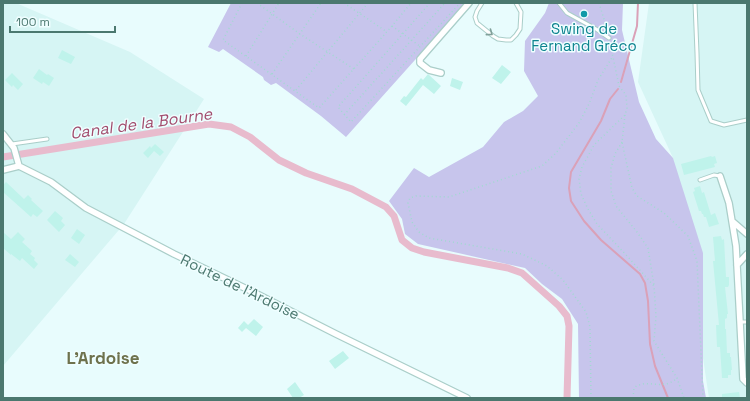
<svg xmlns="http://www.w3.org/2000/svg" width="750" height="401" font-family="'Space Grotesk',sans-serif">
	<rect width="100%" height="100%" fill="#e8fcfd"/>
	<path fill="#d6f5f4" d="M3,3H16L130,52L204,99L124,224L3,366Z
		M649,3H747V398H709L673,158L638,82Z"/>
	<path fill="#c7c5ec" d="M231,3H466L346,137L321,116L276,83L271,85L264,80L263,77L223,49L219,52L208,47Z
		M549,3H623L622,30L639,102L656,139L673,158L703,253V381L706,398H579L578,324L562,299L542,284L525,268L418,244L405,234L402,219L389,201L414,168L429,177L483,147L504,122L523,111L538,96L524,71L525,41L545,13Z"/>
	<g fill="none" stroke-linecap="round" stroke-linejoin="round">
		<path stroke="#daa1b8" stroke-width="2" d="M621,82L637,26L638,3
			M618,89L610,99L601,121L571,172L569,188L571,201L584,221L601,240L640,274L645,283L648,301L650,344L655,366L668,398"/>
		<path stroke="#e8bbcd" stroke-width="7" d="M3,157L209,124L231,127L250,137L279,160L306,173L352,189L386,207L394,216L402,240L412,248L424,252L508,268L522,273L559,306L567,316L569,326L567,398"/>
	</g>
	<path fill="#bff3eb" d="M62,50L75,57L71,64L58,58Z
		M502,65L511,72L501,84L492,78Z
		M39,69L47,75L48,74L54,78L49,86L43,82L42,84L33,78Z
		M12,73L23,84L18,90L13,85L12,87L5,80Z
		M428,74L441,86L434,94L423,85L406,106L400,101L404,96L406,97L421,78L423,80Z
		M452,78L463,82L460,90L450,86Z
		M155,144L164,152L160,156L154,151L148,158L143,153L150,146L151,148Z
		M711,156L712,157L715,156L717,163L714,164L715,167L684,175L681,164Z
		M6,182L24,199L28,195L32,199L31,200L43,211L37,217L33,214L31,217L3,192V185Z
		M700,186L702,193L704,192L711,215L715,213L719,224L709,227L706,217H704L703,214H702L701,211H699L693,192L695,191L694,188Z
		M55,211L63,218L61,221L65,225L59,232L47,220Z
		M77,229L85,235L79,244L71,238Z
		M3,232L11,239L18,232L25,239L22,242L32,251L30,254L35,258L34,260L38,264L34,269L22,258L20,261L11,254V255L3,248Z
		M721,236L722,240L724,239L726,277H729V285L728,287H725L728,314H727V318L725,319V329H726L727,353H730V357H731L732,370H731V375H728V378H722L720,347H717L716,325H719L713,261H715L713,237Z
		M70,254L79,262L75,267L65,260Z
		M254,319L263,327L256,336L246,328L242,332L238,328L244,321L248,325Z
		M343,351L349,358L335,369L329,361Z
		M295,382L304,395L299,398H293L287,389Z
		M739,392L740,398H722V394Z"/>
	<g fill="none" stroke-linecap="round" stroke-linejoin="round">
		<g stroke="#aacec9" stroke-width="5">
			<path id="lane" d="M482,3L477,11L475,17L477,23L493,36L498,39L506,40H511L516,35L520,29L521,12L516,3
				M559,3L567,13L596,29L609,38
				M695,3L697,53L698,90L711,121L724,125L747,120
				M12,144L47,139
				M700,180L714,175L720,176
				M740,322H747"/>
		</g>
		<g stroke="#aacec9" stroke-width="8">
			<path id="street" d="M441,73L429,70L420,63V59L469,3
				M3,134L14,148L19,166
				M19,166L51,182L86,208L174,254L251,291L336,334L467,398
				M3,170L19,166
				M720,176L729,203L736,246L743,379L747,383
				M732,221L747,234
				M737,265L747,254"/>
		</g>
		<path stroke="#a1d9d0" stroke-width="1.5" stroke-dasharray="1 3" stroke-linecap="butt" d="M242,3L223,40L319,108L392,26L411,3
			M257,3L300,34L354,69
			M344,3L387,32
			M430,3L338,107L351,122L460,3
			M599,3L608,32
			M392,26L421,47
			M610,43L619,86L626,95L627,108L625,115L597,142L594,145L582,167L579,179L581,194L588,209L597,224L629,258L654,286L656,316L654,341L677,378L684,398
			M246,56L279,3
			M272,74L321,3
			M296,90L368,3
			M344,115L445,3
			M625,115L622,142L632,188L637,196L664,213L688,236L697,261L703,398
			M622,142L615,154L611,168V191L616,206L637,232L648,248L654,285
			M591,398L590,327L586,312L563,280L547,266L522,254L429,238L419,232L412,222L408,203L410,198L416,196L449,197L542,166L556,153L579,123L589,104L598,80L613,56
			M633,398L634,388C643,380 655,386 666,384C670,383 674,381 677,378"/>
		<use href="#lane" stroke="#fff" stroke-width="3"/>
		<use href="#street" stroke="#fff" stroke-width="5.5"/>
	</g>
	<defs><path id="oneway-chevron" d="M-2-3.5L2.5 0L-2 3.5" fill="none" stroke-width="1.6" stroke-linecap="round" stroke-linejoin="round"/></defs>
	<use stroke="#81a09a" href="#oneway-chevron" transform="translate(490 33) rotate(36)"/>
	<circle fill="#0f9aa8" stroke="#effeff" stroke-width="1.5" cx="584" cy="14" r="4"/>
	<g text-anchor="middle" stroke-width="3" stroke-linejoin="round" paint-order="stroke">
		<g font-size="15" fill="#0d838f" stroke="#effeff">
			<text x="584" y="34">Swing de<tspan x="584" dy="17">Fernand Gréco</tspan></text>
		</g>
		<g font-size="15" fill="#4b786f" stroke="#effeff">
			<text transform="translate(240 287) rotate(26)" y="5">Route de l'Ardoise</text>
		</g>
		<g font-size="16" font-style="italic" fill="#a24c6d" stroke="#effeff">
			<text transform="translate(141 123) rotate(-8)" y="6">Canal de la Bourne</text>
		</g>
		<g font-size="17" font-weight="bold" fill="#6e724d" stroke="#effeff">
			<text x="103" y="364">L'Ardoise</text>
		</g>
	</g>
	<rect width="750" height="401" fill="none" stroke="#4b786f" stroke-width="8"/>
	<path d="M10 26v6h105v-6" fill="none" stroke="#4b786f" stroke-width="2"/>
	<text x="16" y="26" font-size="12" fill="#4b786f" stroke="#effeff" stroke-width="3" paint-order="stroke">100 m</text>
</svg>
